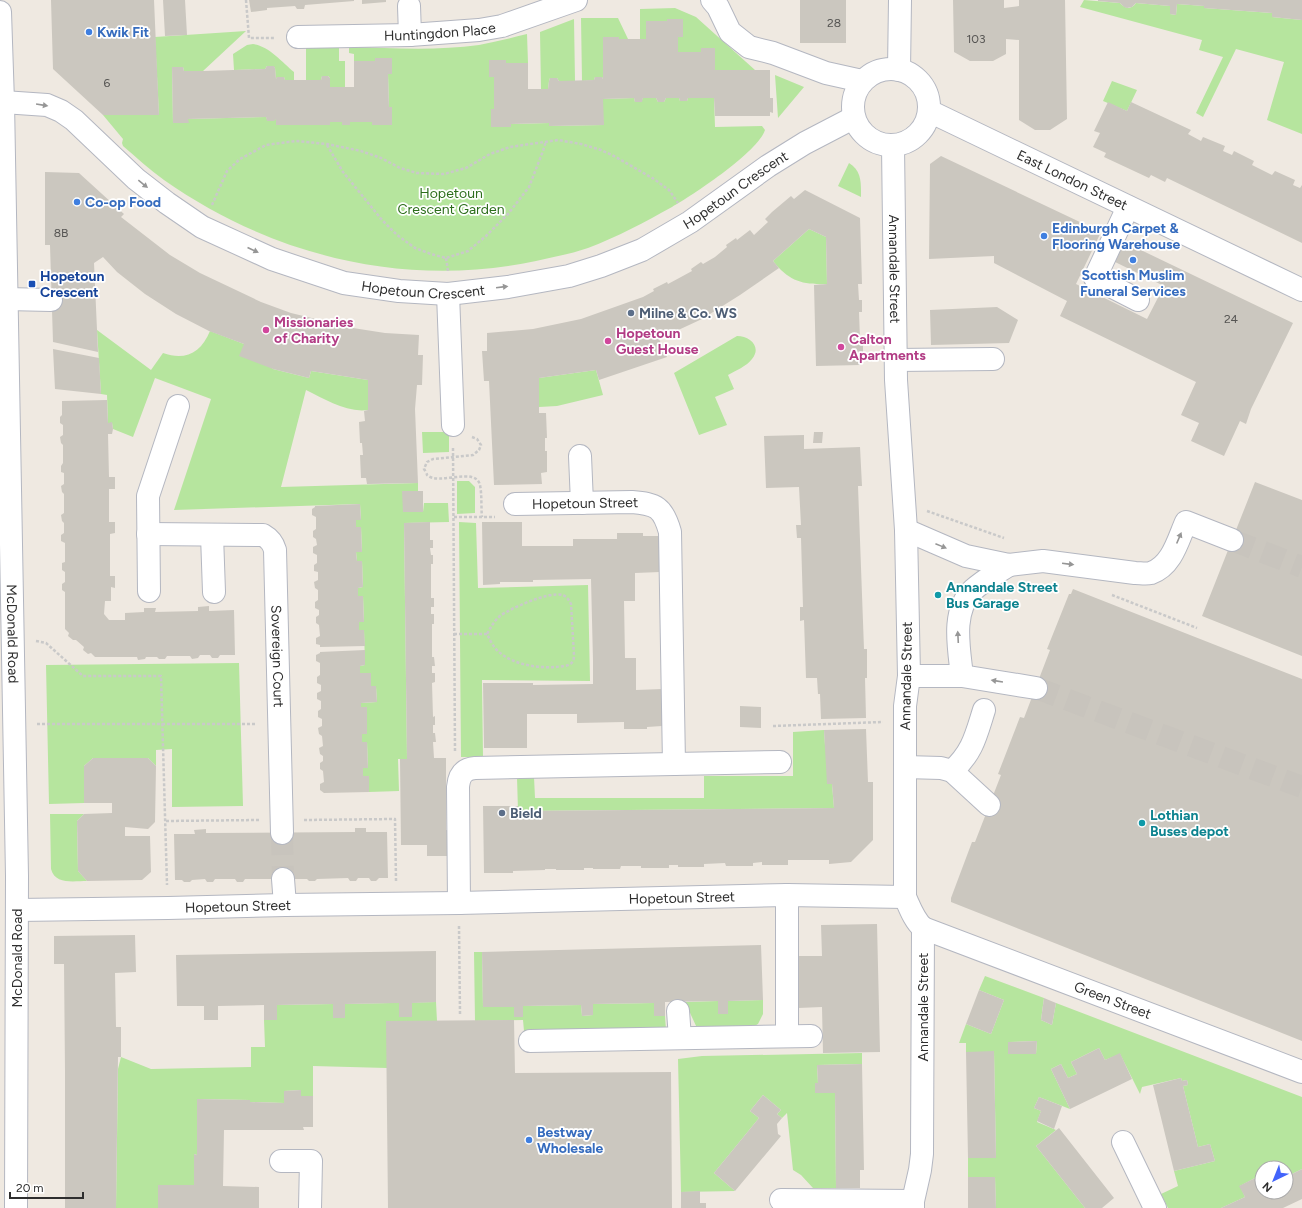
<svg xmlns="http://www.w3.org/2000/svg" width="1302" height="1208" font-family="Figtree,sans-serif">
	<rect width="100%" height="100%" fill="#efe9e1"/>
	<path fill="#b6e59e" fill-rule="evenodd" d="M1084,0L1120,3C1125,9 1131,10 1136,3L1170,6V14L1176,15L1177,4L1204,6V8L1272,13V17L1302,20V134L1267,120L1284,62L1236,49L1203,117L1196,113L1223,57L1199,50L1202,40L1080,7Z
		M675,8L696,17L755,70H715L714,48H701V52H678L667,21H646V39H640V9Z
		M581,18H618L628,39H619V37H603V79L602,77H595L594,80L582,81Z
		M574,19L575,81H559L557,78H550L549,81L548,89H541L540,32Z
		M246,31L203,71H184L183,67H172L173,123H188V119L266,117L268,121L276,119V125H330V122H342V125H350V122H372L392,124V107H389L388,74H392V58H375V61H354V54L349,53V47C392,48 436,51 479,45C495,42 511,38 527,34L528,63H506V60H489V77H494V109L491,110L492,127H511V124L549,123V126L603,125V99L634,98L635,102H641L643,98H656L658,102H664L666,98H679L680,101H687L688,98H714L715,127L762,126L765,130C758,152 693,195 672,207C645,222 617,237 588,248C571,254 553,257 536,261C406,289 272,256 164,180C150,170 136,157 123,146L122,143L123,139L103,115H159L155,37Z
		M253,44C269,46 282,62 294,72V80H285L284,77H277L276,80L275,68L273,66H267L265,69L234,70L233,54L247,45Z
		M306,48H339V61H345V87H330V78L328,76H322L321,80H306Z
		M775,75L804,87L778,118Z
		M1112,81L1137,90L1127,111L1103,101Z
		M849,163C862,171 861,183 861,197L838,186Z
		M809,229L826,237L827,284C802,285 789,281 773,261Z
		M97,330L151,370L163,353C185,361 201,353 210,331L244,344L273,369L309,378L311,371L368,380V410C346,413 325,399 306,390L281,487L418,483V491H403V512H423L424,503H448L449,522L404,523L407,759H398L399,791L369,792V776H363V768H368L367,742H362V734L367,733V708L361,707V703L377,702L376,687L371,686V673H360V666L365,665L364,630H359V622H364L363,596H358V588L363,587L362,561H357L356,552H362L361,527H356V520L361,519L360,504L174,510L211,399L155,378L133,437L113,429L112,423H108L107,395L101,394Z
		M737,336C750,336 762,347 752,359C747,366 735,371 728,375L734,389L715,397L727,425L699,435L674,373Z
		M596,370L603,395L557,406L539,407V378Z
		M422,432H449V452L423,453Z
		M457,481H469L475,487V513L457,514Z
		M459,522L476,523L478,588L588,585L590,681L482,680L483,757H461Z
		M239,663L243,806L172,807V749L156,750V766L148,758H93L84,766V803L49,804L46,665Z
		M824,730L825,745H826L832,784L834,808L518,811L517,777H534L535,798H704V776H793V732Z
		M50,814H84L77,821L78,871L87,881C74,881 55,885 51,869Z
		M474,952H482L483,1007H514L515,1017H523V1006L581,1005L582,1016L593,1015V1004L654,1003V1016H665L666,1030L524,1031L523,1020L475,1021Z
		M985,976L1044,998L1041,1020L1052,1025L1056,1003L1302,1097V1169L1286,1177V1168H1262V1188L1260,1189L1255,1178L1240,1186L1245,1197L1221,1208H1168L1161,1194L1178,1186L1174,1171L1215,1161L1210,1144L1198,1147L1183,1086L1188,1085L1187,1080L1182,1081L1181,1078L1142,1087L1140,1094L1120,1054L1105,1060L1099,1048L1071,1062L1077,1074L1068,1078L1061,1064L1051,1069L1070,1109L1039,1097L1034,1108L1041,1111L1037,1122L1056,1130L1036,1146L1085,1208H996L995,1177H968V1158H996L994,1052H966V1043H959L966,1024L991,1034L1004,1000L979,990ZM1037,1041L1036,1054H1008L1009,1042Z
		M763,1000V1014L758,1024L747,1030L697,1028L685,1002L718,1001V1014H728V1001Z
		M436,1002L437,1021L387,1068L313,1066V1096H301V1090L284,1091V1103L250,1102V1100L197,1099V1155L194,1154V1185H158V1208H116L118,1069L121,1057L151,1069L251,1067V1047H265L264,1020L277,1019V1005L333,1004V1018H345V1004Z
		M862,1053V1064L817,1065L818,1083H815V1093H835L836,1188H813L801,1175L793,1170L787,1113L782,1118L777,1114L781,1110L763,1095L750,1111L759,1118L714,1173L735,1191L681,1192L678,1059L702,1056Z"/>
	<path fill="#cbc7bf" d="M51,0H154L159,115H103L53,69Z
		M163,0H185L187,35L165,36Z
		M249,0H354V1L305,5L304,9H297L295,6L267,8V10L251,12Z
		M362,0H386V2L362,4Z
		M800,0H846V43H800Z
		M953,0H1004V8L1019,6V0H1065L1067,119L1050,130H1035L1019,120V40L1006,39V54L993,61H970L954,52Z
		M1098,0H1302V20L1272,17V13L1204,8V6L1177,4L1176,15L1170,14V6L1136,3L1132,7L1127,8L1124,7L1120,3L1098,1Z
		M667,19H683V37H678V52H701V48H715V70H770V98H773V113L770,112V116H715L714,98H688L687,101H680L679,98H666L664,102H658L656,98H643L642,102H635L634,98L603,99L604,125L549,126V123L511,124V127H491V109H494V77H489V60H506V63H528V89H548L549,81L550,78H557L559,81L594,80L595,77H602L603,79V37H619V39H646V21H667Z
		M375,58H392V74H388L389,107H392V125H372V122H350V125H342V122H330V125H276V119L274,121H267L266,117L188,119L189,123H173L172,67H183L184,71H203L265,69L267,66H274L275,68L276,79L277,77H284L285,80H321L322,76H328L330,78V87H354V61H375Z
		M1108,102L1127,111L1131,102L1191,130L1188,134L1201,141L1203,137L1225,146L1223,151L1232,155L1234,151L1254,161L1252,165L1272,175L1275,171L1295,180L1293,185L1300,188L1302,185V243L1167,178L1165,182L1151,175L1149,178L1104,157L1106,153L1093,147L1100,133L1094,131Z
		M941,156L1101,232L1076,284L1147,319L1164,286L1111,260L1120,240L1293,323L1251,409L1246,424L1240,421L1224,456L1191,441L1199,423L1181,415L1196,382L1060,316L1067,301L994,263V256L929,259L930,164Z
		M45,172L79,173L124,214L121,217L170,255L200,273L261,302L291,313L353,328L385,333L419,335L418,355H423L422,385H417L415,409L418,483L367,484L366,478H361L360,455H363L362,443H360L359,422L365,421L364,411L368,410V380L311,371L309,378L273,369L239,356L244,344L209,331L176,314L145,294L117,272L103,257L94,263L98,352L53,342L50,245H45Z
		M805,190L860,218L862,284H858L859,300H862V312H859L860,339H863V353H860V365L816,366L814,285L827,284L826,237L809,229L773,261L779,268L740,295L702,319L659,339L667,357L599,380L596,370L539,378V413H546L547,438H545V451H547V472L541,473L542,484L494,485L489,381H484L482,351H487V333L533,329L581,319L643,297L654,291L653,289L667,282L668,284L681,277L692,271L691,269L701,262L703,264L715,257L727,247L726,245L736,238L737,240L750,230L754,235L768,222L765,219L772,212L791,196L794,199Z
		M997,307L1018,320L1009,343L931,345L930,310Z
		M53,349L99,358L101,394L55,389Z
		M107,400L108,423L112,422L113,429L112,434H108L109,477H115V489H109V522H115V533L110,534V576H115V588L111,587V601H105L104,614L109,620H125V613L144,612V608H156L155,612L198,611V607L209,606V611L234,610L235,655H220L218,658H212L210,655H200L198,658L192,659L190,656H167L165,659H159L157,657H146L145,659L138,660L137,657H95L91,653L88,654L83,650L84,647L76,640H73L68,636L69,633L65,629V592L62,590V584L65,582V572L62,570V563L65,562V543L61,541V535L64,533V523L62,521L61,515L64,513V494L62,492L61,486L64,484V473L61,472V466L63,463V445L61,443L60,437L63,435V425L60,423V417L62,415V401Z
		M814,432H823L822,443H813Z
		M804,435V449L860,447L862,486H858L864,649H867V678H865L866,718L821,719L820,694H818L817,678H806L804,620L800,621V607H803L801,538H797L796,525H801L799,487L766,488L764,436Z
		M1255,482L1302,500V656L1202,616Z
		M402,491H423V512H403Z
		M360,504L361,520H356V527H361L362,552H356L357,561H362L363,587L358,588V596H363L364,622H359V630H364L365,646L320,647V645L316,644V638L320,636L319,625L316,623V617L319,615V610L315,608V602L318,600V590L315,588L314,582L318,580V572L314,571V565L317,563V555L313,553V547L317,545L316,539L313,537V531L316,529V517L312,515V509L315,507V506Z
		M430,522V540H433V548H430L431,555H433V564H431V598H434V607H431V614H434V624H432V657H434L435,666H432V673H435V682L432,683L433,717L435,716V725H433V733H435L436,742H433L434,758H446V830H451V856H427V845H401L400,759H407L404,523Z
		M482,522H522V546H573V539H617V533H643V536H659L660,572L635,573V601H624L625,658H636V690L662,689V726L647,727V729H624V722L577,723V714H527V748H484L483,683H533V685L593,684V661L591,579L533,580V582H500V584L483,585Z
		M1073,589L1302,679V1041L951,902V898L972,842H975L1001,775L998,774L1020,717L1024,718L1050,650L1047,649L1069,594H1071Z
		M365,650V665L360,666V673H371V686H376L377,702L361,703V707H367V734H362V742H367L368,768H363V776H369V792L324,793L320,790V784L324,782L323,771L320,769V763L323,761V756L320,754L319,748L323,746L322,736L319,734L318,728L322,726V719L318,717V711L321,709V701L317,699V693L321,691V685L317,683V677L320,675V663L316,661V655L320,653V652Z
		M740,706L761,707V728L740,727Z
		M866,729L868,782H873V840L851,862L829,864V860H788V865H762V862L753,863V866H726L725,863L704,864V867H678V865H669V868H641V866H621L620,869H593V868H584V870H556V869H545V870L513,871V873H484L483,806H518V811L834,808L832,784H827L824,730Z
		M93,758H148L156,766L155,822L148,829L125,827V836H150L151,872L142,880L87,881L78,871L77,821L84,814L112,813V803H84V766Z
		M355,828H366V832H387L388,878H379L376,881H371L369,878H358L356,881H350L348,878L317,879L315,881H309L307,879H245L243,882H237L235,879H215L213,882H207L205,879L192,880L190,882H184L182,880H175L174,834H195L194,830L206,829V833L355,832Z
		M877,924L880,1052L823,1053L822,1007L798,1008L797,956H822L821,925Z
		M135,935L136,972L115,973L116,1027H121V1057H118L116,1208H65V1070L64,964H54V936Z
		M761,945L763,1000L728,1001V1014H718V1001L665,1002V1016H654V1003L593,1004V1015L582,1016L581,1005L523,1006V1017H514V1007H483L482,952Z
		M436,951V1002L412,1003V1017H399V1003L345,1004V1018H333V1004L277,1005V1020H264V1005L218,1006V1020H204V1006H177L176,955Z
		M979,990L1004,1000L991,1034L966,1024Z
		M1044,998L1056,1003L1052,1025L1041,1020Z
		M514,1020L515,1073L671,1072L672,1208H388L386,1021Z
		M1037,1041L1036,1054H1008V1042Z
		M1099,1048L1105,1060L1120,1053L1132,1079L1070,1109L1051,1069L1061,1064L1068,1078L1077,1074L1071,1062Z
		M994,1051L996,1158H968L966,1052Z
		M862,1064L864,1170H860V1188H836L835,1093H815V1083H818L817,1065Z
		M1181,1078L1182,1081L1187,1080L1188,1085L1183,1086L1198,1147L1210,1144L1215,1161L1174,1171L1153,1085Z
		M301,1090V1096H313V1127H303L304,1130H224L223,1186L259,1187V1208H158V1185H194V1154L197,1155V1099L250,1100V1102L284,1103V1091Z
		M763,1095L781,1110L777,1114L782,1118L777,1124L778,1134L781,1136L735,1191L714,1173L759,1118L750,1111Z
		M1039,1097L1062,1106L1054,1129L1037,1121L1041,1111L1034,1108Z
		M1059,1128L1114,1198L1102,1208H1085L1036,1146Z
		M1302,1169V1199L1283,1208H1221L1245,1197L1239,1186L1255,1178L1260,1189L1262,1188V1192H1286V1177Z
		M968,1177H995L996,1208H968Z
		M700,1191V1203H706V1208H681V1192Z"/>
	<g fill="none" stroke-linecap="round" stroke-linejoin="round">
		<path stroke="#c8c4bd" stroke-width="22" stroke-dasharray="22 11" stroke-linecap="butt" d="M1232,540L1302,567
			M1036,688L1302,787
			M282,833L283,879"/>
		<g stroke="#b4b7c1" stroke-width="24">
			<g id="minor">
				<path d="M712,0L718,7L730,32L749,47L773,53L826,73L862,81"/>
				<path d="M409,6L410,35"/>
				<path id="s1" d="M0,12L3,102L17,876L16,1208"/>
				<path id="s2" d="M298,37L410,35L479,30L502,26L576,0"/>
				<circle cx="891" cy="107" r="38"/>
				<path d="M899,70L900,0"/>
				<path id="s3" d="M3,102L47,105L61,111L74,120L136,179L167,203L202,227L272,259L344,283L399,291L448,294L508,287L569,276L601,266L642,250L690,222L768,166L805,143L853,118"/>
				<path id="s4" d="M929,111L1302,290"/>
				<path id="s5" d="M893,146L896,380L906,530L909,676L905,706V897C910,908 914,920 923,928L922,1154L920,1170L913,1201V1208"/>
				<path d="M1128,207L1095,278L1138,300"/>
				<path d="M448,294L453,425"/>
				<path d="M6,299L51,300"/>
				<path d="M896,360L993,359"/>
				<path d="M580,456L582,503"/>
				<path d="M906,530L966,556L1009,565L1043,561L1135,573C1140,573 1146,574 1151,573C1172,566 1178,540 1186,522L1232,540"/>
				<path id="s6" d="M148,534L263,535C270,539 273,543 275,550L282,833"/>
				<path d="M212,535L214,592"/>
				<path d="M149,591L148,496L178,406"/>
				<path d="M909,676H962L1036,688"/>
				<path d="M962,676C959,648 951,611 973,590C984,580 997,573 1009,565"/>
				<path d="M674,764L780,762"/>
				<path d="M905,767L941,768L952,771L989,805"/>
				<path d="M952,771C973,752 976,735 984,710"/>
				<path d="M283,879L285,905"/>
				<path d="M459,903L458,787C459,776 463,769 475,768L674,764L670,532C663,507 656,504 632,502L515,504"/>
				<path id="s7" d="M17,910L168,908L285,905L459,903L787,895L905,897"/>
				<path id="s8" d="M923,928L1302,1072"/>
				<path d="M678,1011L680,1038"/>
				<path d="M787,1036V895"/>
				<path d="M530,1041L811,1036"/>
				<path d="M1123,1142L1155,1208"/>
				<path d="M281,1161H311L310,1208"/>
				<path d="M781,1200L913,1201"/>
			</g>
		</g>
		<path stroke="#c9c9c9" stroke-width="2.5" stroke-dasharray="3 2" stroke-linecap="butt" d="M246,0L249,38H274
			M327,145L343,172L382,220L397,235L415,248L431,254L446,258L468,251L486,236L508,214L529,187L543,151L546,141
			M212,205L227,171L240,159L266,145L296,141L327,144L361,151L381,158L400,168L417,173L444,174L466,168L490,154L510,147L558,140L581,144L601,150L614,156L654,179L669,190L678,203
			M446,258L448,271
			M472,437L477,439L481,445L479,450L473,455L433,459L427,462L424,469C425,470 427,474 427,475C439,486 475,466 480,485C482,495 481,507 482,517
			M453,448L455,751
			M927,511L1004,538
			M454,517H495
			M1112,595L1197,628
			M454,634H487C490,640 493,647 499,652C514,665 537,668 556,667C561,666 570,667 573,661C574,659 574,657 574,655L571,604C569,600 567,597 563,595C549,591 511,608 500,616C494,621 491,627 487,634
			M36,641L46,643L83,676H161L167,885
			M37,724H256
			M773,726L883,722
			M304,820L395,819L396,881
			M166,821L259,820
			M459,926L460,1014"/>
		<use href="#minor" stroke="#fff" stroke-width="22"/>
	</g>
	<defs><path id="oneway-solid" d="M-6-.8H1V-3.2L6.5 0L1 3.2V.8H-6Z"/></defs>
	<g fill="#969696">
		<use href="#oneway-solid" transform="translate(42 105) rotate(9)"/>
		<use href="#oneway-solid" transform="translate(143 184) rotate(39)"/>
		<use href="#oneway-solid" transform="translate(253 250) rotate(24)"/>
		<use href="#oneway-solid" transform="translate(502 287) rotate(-7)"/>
		<use href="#oneway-solid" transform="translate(1179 538) rotate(-67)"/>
		<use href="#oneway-solid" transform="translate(941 546) rotate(22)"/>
		<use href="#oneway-solid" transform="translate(1068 564) rotate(7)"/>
		<use href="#oneway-solid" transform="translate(958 637) rotate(-93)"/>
		<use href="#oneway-solid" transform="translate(997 681) rotate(-171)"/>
	</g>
	<g fill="#3f7fe0" stroke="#fff" stroke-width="1.5">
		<circle cx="89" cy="32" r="4"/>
		<circle cx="77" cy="202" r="4"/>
		<circle cx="1044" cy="236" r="4"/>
		<circle cx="1133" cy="260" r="4"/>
		<circle cx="529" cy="1140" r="4"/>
	</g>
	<rect fill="#1a4fb4" stroke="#fff" stroke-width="1.5" x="28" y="280" width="8" height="8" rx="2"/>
	<g fill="#5c6f8a" stroke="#fff" stroke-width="1.5">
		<circle cx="631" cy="313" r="4"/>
		<circle cx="502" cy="813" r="4"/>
	</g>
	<g fill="#d1479c" stroke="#fff" stroke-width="1.5">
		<circle cx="266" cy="330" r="4"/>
		<circle cx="608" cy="341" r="4"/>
		<circle cx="841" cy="347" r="4"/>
	</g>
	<g fill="#0f9aa8" stroke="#fff" stroke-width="1.5">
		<circle cx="938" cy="595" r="4"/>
		<circle cx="1142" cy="823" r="4"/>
	</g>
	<g text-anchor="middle" stroke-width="3.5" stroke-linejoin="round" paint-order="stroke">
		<g font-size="12" fill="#555452">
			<text x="834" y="27">28</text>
			<text x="976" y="43">103</text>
			<text x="107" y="87">6</text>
			<text x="61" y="237">8B</text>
			<text x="1231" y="323">24</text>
		</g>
		<g font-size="14" fill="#2e2e2e" stroke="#fff">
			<text dy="5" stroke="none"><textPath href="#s2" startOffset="142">Huntingdon Place</textPath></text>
			<text dy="5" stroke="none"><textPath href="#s4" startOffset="159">East London Street</textPath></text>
			<text dy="5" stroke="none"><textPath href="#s3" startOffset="811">Hopetoun Crescent</textPath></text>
			<text dy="5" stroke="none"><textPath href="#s5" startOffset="123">Annandale Street</textPath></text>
			<text dy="5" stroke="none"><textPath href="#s3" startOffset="475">Hopetoun Crescent</textPath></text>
			<text transform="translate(585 503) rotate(-1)" y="5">Hopetoun Street</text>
			<text dy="5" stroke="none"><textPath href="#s1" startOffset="622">McDonald Road</textPath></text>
			<text dy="5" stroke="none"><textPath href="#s6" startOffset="241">Sovereign Court</textPath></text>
			<text transform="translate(906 676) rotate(-89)" y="5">Annandale Street</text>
			<text dy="5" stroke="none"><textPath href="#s7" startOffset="665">Hopetoun Street</textPath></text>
			<text dy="5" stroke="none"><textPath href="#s7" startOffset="221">Hopetoun Street</textPath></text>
			<text transform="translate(17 958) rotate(-90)" y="5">McDonald Road</text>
			<text dy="5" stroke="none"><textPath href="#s8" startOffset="203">Green Street</textPath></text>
			<text transform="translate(923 1007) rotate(-90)" y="5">Annandale Street</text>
		</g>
		<g font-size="14" font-weight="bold" fill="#366cbe" stroke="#fff" text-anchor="start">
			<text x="97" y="37">Kwik Fit</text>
			<text x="85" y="207">Co-op Food</text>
			<text x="1052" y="233">Edinburgh Carpet &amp;<tspan x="1052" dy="16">Flooring Warehouse</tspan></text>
			<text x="1133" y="280" text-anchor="middle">Scottish Muslim<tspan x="1133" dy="16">Funeral Services</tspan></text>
			<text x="537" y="1137">Bestway<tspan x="537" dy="16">Wholesale</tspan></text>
		</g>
		<g font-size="14" fill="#2c6e1b" stroke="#fff">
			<text x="451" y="198">Hopetoun<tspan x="451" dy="16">Crescent Garden</tspan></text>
		</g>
		<g font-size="14" font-weight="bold" fill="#164399" stroke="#fff" text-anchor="start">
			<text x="40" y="281">Hopetoun<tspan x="40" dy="16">Crescent</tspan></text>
		</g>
		<g font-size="14" font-weight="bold" fill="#4e5e75" stroke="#fff" text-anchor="start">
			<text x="639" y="318">Milne &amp; Co. WS</text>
			<text x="510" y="818">Bield</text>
		</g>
		<g font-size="14" font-weight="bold" fill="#b23c85" stroke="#fff" text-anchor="start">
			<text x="274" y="327">Missionaries<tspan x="274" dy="16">of Charity</tspan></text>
			<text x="616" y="338">Hopetoun<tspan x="616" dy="16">Guest House</tspan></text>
			<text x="849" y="344">Calton<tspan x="849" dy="16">Apartments</tspan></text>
		</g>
		<g font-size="14" font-weight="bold" fill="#0d838f" stroke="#fff" text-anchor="start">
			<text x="946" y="592">Annandale Street<tspan x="946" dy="16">Bus Garage</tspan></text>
			<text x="1150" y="820">Lothian<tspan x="1150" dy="16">Buses depot</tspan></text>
		</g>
	</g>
	<g transform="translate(1274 1180) rotate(223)"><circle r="19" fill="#ffffff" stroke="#ababab"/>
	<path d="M0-3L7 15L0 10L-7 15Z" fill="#4264fb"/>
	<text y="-6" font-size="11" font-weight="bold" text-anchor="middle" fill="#2e2e2e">N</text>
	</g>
	<path d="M10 1192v6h73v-6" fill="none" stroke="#2e2e2e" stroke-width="2"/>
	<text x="16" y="1192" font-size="12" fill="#2e2e2e" stroke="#ffffff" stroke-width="3" paint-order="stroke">20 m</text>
</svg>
